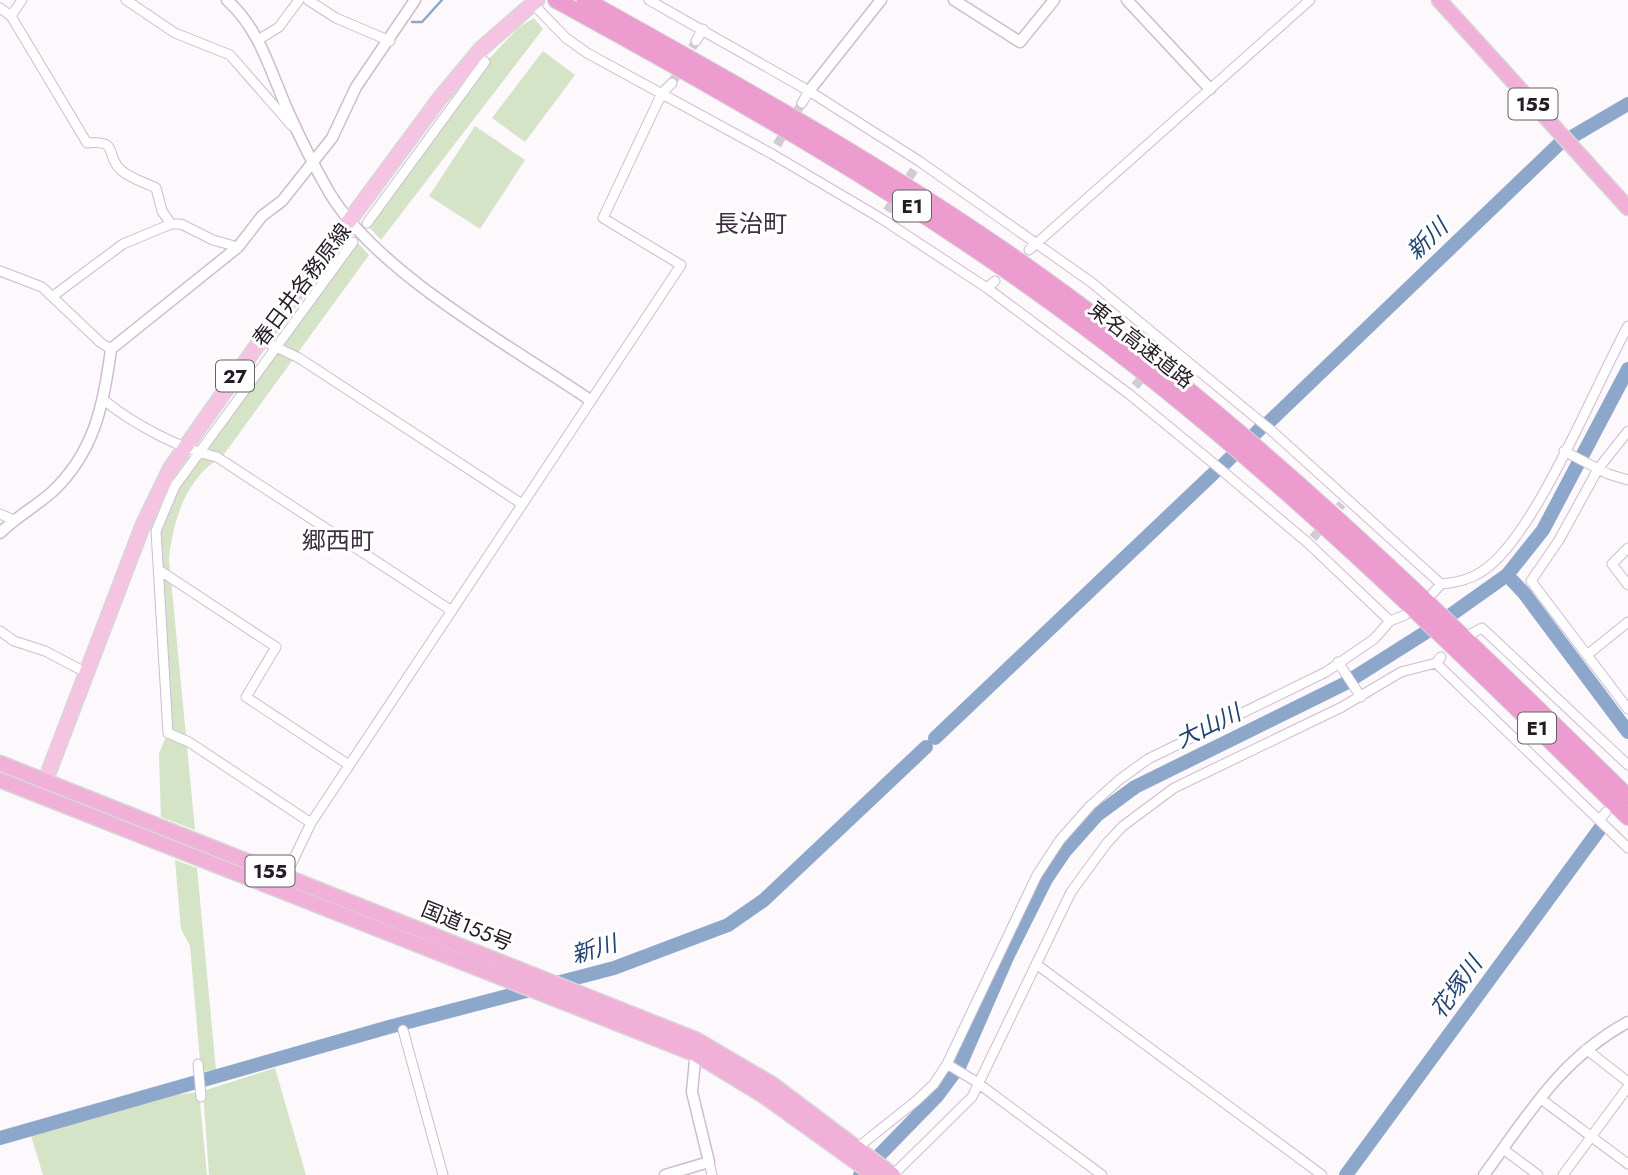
<svg xmlns="http://www.w3.org/2000/svg" width="1628" height="1175" font-family="Jost,'Noto Sans JP',sans-serif">
	<rect width="100%" height="100%" fill="#fcf8fc"/>
	<path fill="#d5e4c6" d="M534,18L543,29L381,240L368,226L486,62L518,28Z
		M543,51L575,75L525,142L492,118Z
		M475,126L525,160L480,229L429,196Z
		M356,241L369,255L222,457C186,477 173,520 169,559L195,830L161,817L159,753L169,730L159,530L177,488Z
		M175,860L197,868L216,1070L201,1072L190,946L181,929Z
		M275,1068L306,1175H209L203,1091Z
		M199,1092L207,1175H43L31,1136L176,1095Z"/>
	<g fill="none" stroke-linecap="round" stroke-linejoin="round">
		<path stroke="#8da7cb" stroke-width="2.5" d="M412,22H422L442,0"/>
		<path stroke="#8da7cb" stroke-width="14" d="M1268,423L1558,145L1628,104
			M1223,465L1262,427
			M1507,575L1524,593L1628,732
			M935,738L1216,471
			M0,1138L389,1027L614,968L728,925L764,900L926,747
			M860,1175L937,1096L960,1065L1008,955L1046,879L1065,851L1097,815L1135,787L1344,684L1431,629L1507,575L1543,530L1628,369
			M1346,1175L1602,826"/>
		<path stroke="#d1ccd1" stroke-width="9" stroke-dasharray="9 4.5" stroke-linecap="butt" d="M672,83L696,41
			M777,145L802,103
			M887,211L914,170
			M1135,386L1165,352
			M1313,538L1342,504"/>
		<g stroke="#cebbd1" stroke-width="11">
			<path id="minor" d="M126,0L175,33L230,55L292,126
				M308,0L336,18L390,41
				M649,0L809,91L919,161L1091,282L1272,431L1441,584
				M530,1L566,38L587,53L772,154L882,219L987,288L1129,394L1213,463L1308,543L1390,621
				M0,8L11,16L87,143C121,140 104,155 121,170C129,178 146,183 156,188L162,211L171,224
				M11,16L22,0
				M258,40L279,27L299,0
				M696,41L703,29
				M802,103L809,91
				M367,223L485,62L476,55
				M1029,250L1310,0
				M0,271L42,287L101,343L111,349
				M987,288L995,281
				M53,296L123,244L171,224H181L213,240L238,247
				M261,340L299,358L522,504
				M105,401C135,425 180,449 217,457L452,611
				M1628,431L1598,469L1559,540L1531,581L1628,709
				M1564,451L1608,474L1628,480
				M0,514L14,520
				M1628,548L1612,564L1628,585
				M162,572L276,647L246,697L349,765
				M1433,593L1441,584C1455,583 1469,580 1481,572C1534,540 1595,385 1628,326
				M0,631L14,641L45,651L87,673
				M1471,634L1482,628L1628,765
				M1587,655L1628,622
				M1338,662L1361,697
				M1436,663L1628,848
				M1599,820L1606,812
				M311,823L189,742L168,733L156,531L175,486L353,242
				M285,877L311,823L681,265L603,218L662,93L672,83
				M1036,964L1322,1175
				M403,1030L443,1175
				M1586,1049L1628,1082
				M198,1064L201,1097
				M947,1064L975,1081L1102,1175
				M1541,1099L1628,1164
				M857,1148L916,1101L934,1084L947,1064L1037,875L1060,840L1090,806L1119,780L1148,759L1326,672L1374,639L1390,621L1405,615
				M1503,1149L1538,1175
				M709,1162L712,1175
				M893,1175L972,1097L1071,892L1107,843L1123,826L1174,788L1342,707L1401,672L1436,663L1441,657
				M1563,1175L1628,1087"/>
		</g>
		<g stroke="#cebbd1" stroke-width="13">
			<path id="tertiary" d="M227,0C261,31 270,71 288,111C300,138 314,166 329,192C377,273 511,346 590,400
				M954,0L1020,42L1054,0
				M1127,0L1210,89
				M809,91L881,0
				M0,533C16,517 35,507 52,492C94,453 104,404 111,349L238,247L262,216L282,201L332,138L356,87L415,0
				M665,1175L709,1162L692,1092L696,1049
				M1484,1175C1528,1115 1560,1059 1628,1022"/>
		</g>
		<g stroke="#d8d6d8" stroke-width="17">
			<path id="primary" d="M41,792L143,525L170,469L261,340L440,98L481,49L537,0"/>
		</g>
		<g stroke="#d8d6d8" stroke-width="17">
			<path id="trunk" d="M1439,0L1628,208
				M0,763L697,1040L772,1084L893,1175
				M0,780L695,1054L764,1096L874,1175"/>
		</g>
		<g stroke="#d8d6d8" stroke-width="18">
			<path id="motorway" d="M556,0C728,94 897,190 1055,305C1263,456 1445,638 1628,817
				M585,0C749,91 913,182 1065,294C1268,443 1448,621 1628,797"/>
		</g>
		<use href="#minor" stroke="#fff" stroke-width="9"/>
		<use href="#tertiary" stroke="#fff" stroke-width="10"/>
		<use href="#primary" stroke="#f4c4e2" stroke-width="14"/>
		<use href="#trunk" stroke="#f0b0d8" stroke-width="14"/>
		<use href="#motorway" stroke="#ec9ccf" stroke-width="16"/>
	</g>
	<g text-anchor="middle" stroke-width="6" stroke-linejoin="round" paint-order="stroke">
		<g fill="#fff" stroke="#666167" stroke-width="2">
			<rect x="1508.5" y="88.5" width="49" height="31" rx="5"/>
			<rect x="893" y="190.5" width="38" height="31" rx="5"/>
			<rect x="216" y="360.5" width="38" height="31" rx="5"/>
			<rect x="1518" y="712.5" width="38" height="31" rx="5"/>
			<rect x="245.5" y="855.5" width="49" height="31" rx="5"/>
		</g>
		<g font-size="19" font-weight="bold" fill="#251d26">
			<text x="1533" y="111">155</text>
			<text x="912" y="213">E1</text>
			<text x="235" y="383">27</text>
			<text x="1537" y="735">E1</text>
			<text x="270" y="878">155</text>
		</g>
		<g font-size="21" fill="#251d26" stroke="#fff">
			<text transform="translate(302 285) rotate(-53)" y="7">春日井各務原線</text>
			<text transform="translate(1141 345) rotate(38)" y="7">東名高速道路</text>
			<text transform="translate(467 926) rotate(22)" y="7">国道155号</text>
		</g>
		<g font-size="23" font-style="italic" fill="#214373" stroke="#fff">
			<text transform="translate(1427 239) rotate(-44)" y="8">新川</text>
			<text transform="translate(1208 726) rotate(-26)" y="8">大山川</text>
			<text transform="translate(594 949) rotate(-17)" y="8">新川</text>
			<text transform="translate(1456 987) rotate(-54)" y="8">花塚川</text>
		</g>
		<g font-size="24" fill="#3e2e40" stroke="#fff">
			<text x="751" y="232">長治町</text>
			<text x="338" y="549">郷西町</text>
		</g>
	</g>
</svg>
